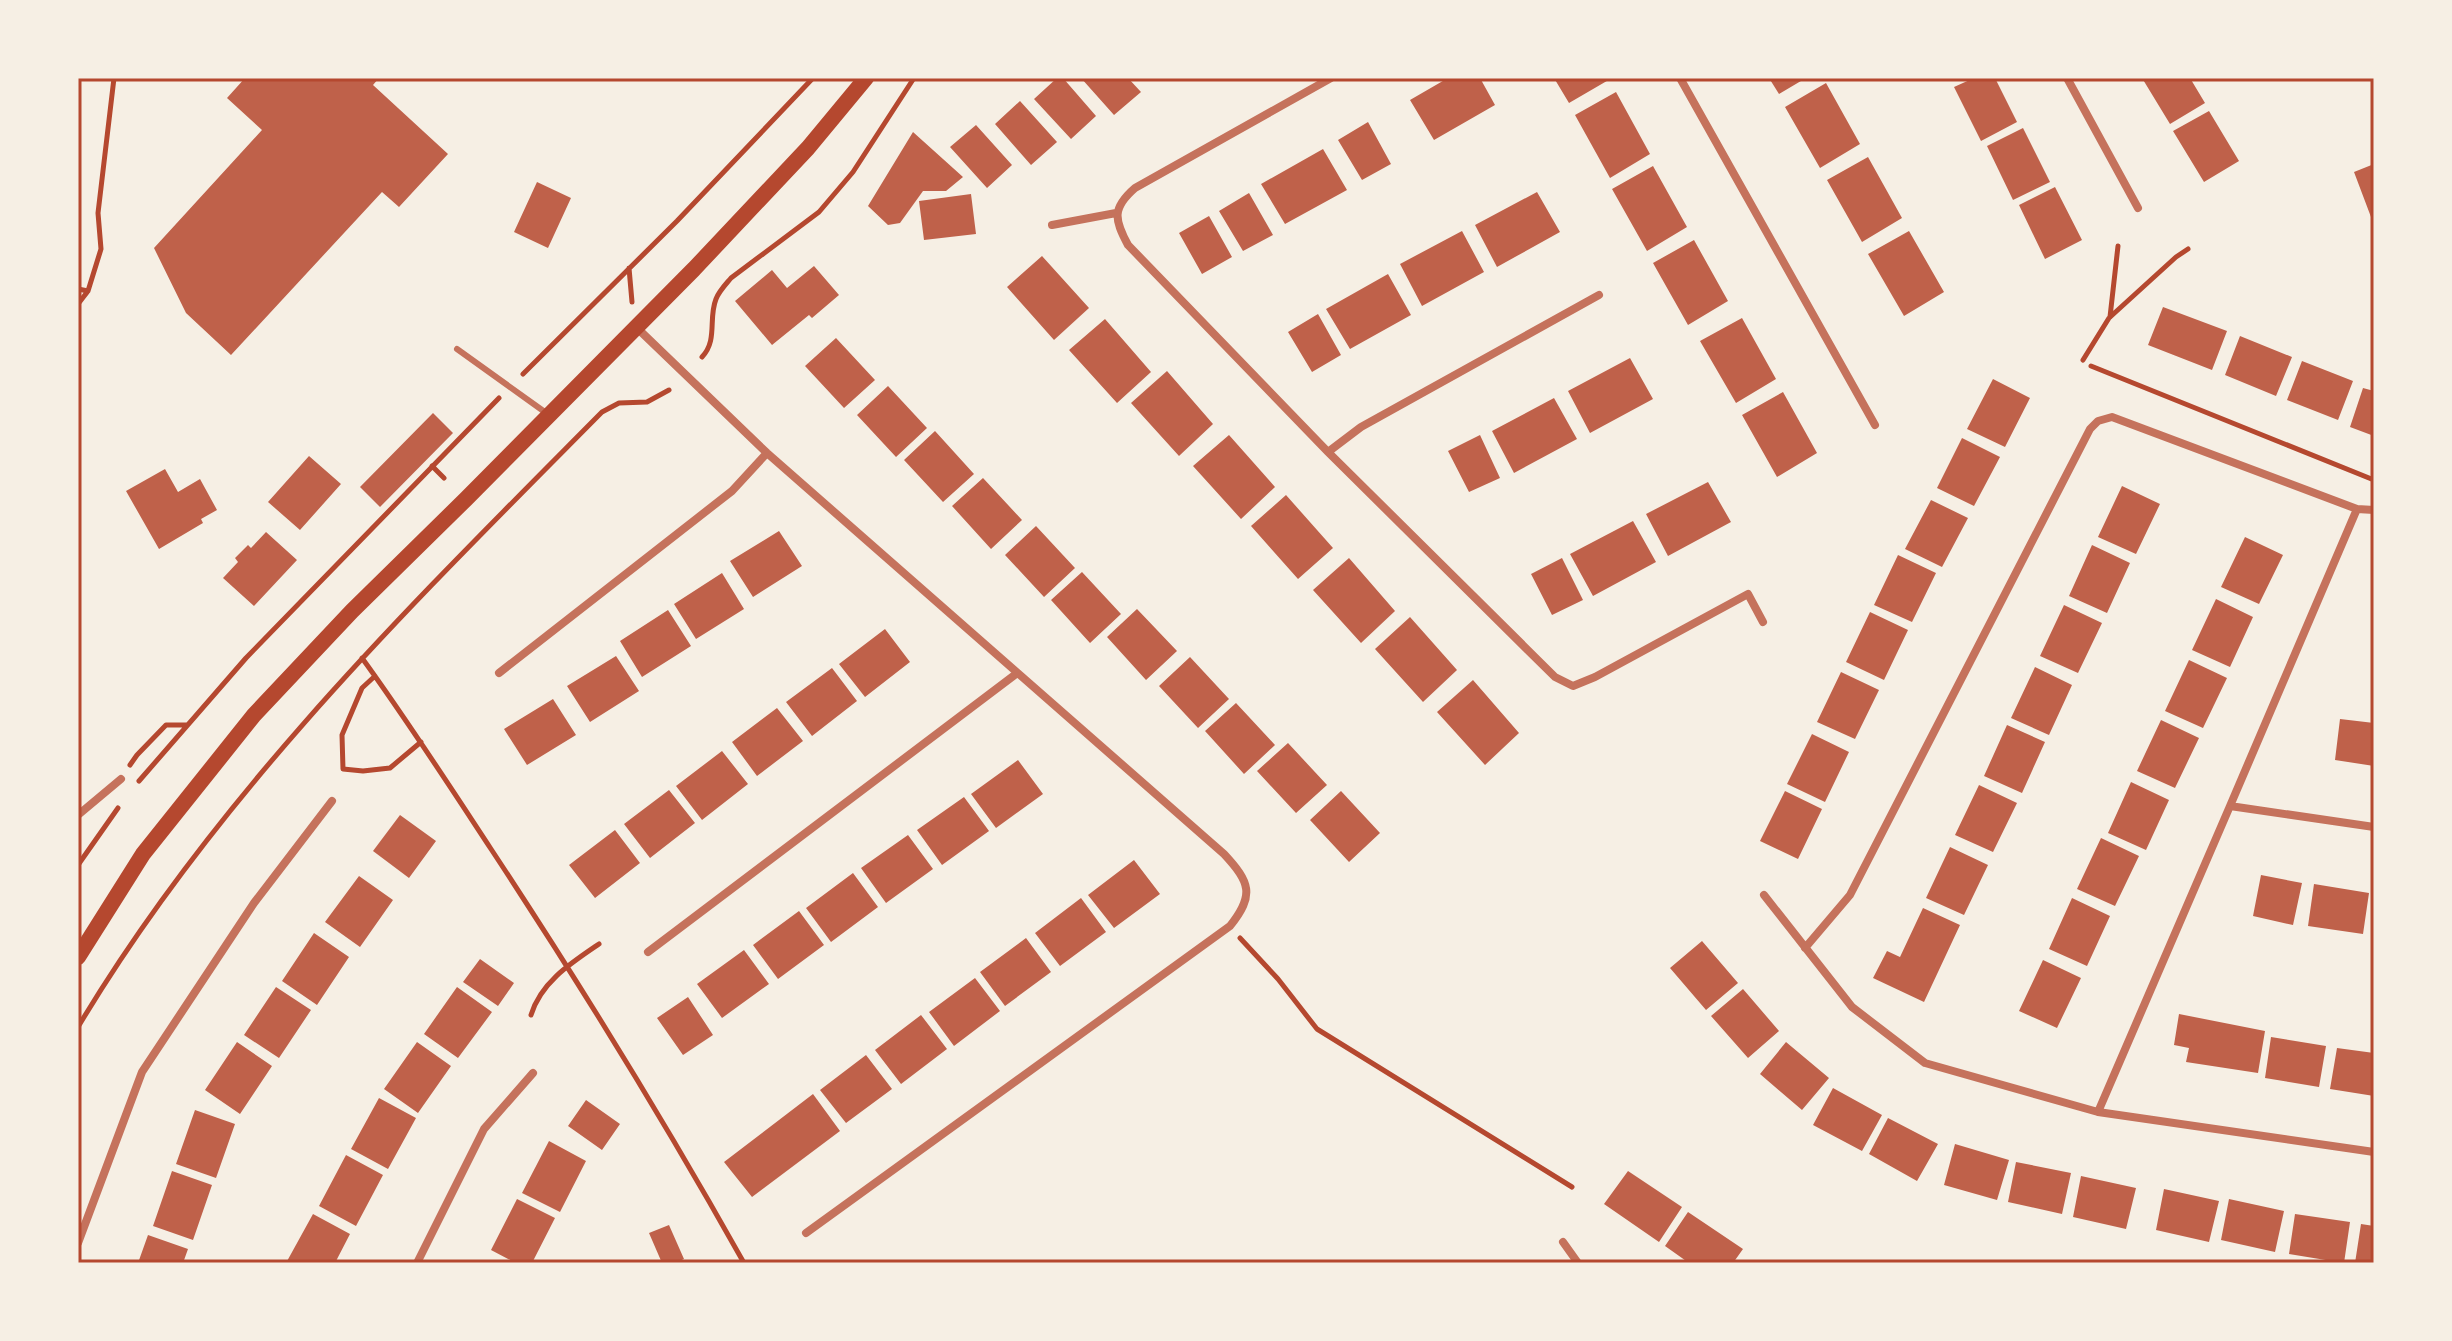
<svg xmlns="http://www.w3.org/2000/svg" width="2452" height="1341" font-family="'PT Sans Narrow',sans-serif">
	<rect width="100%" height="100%" fill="#f6efe4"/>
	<path fill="#bf614a" d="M245,78H379L373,85L448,154L399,207L382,192L231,355L186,313L154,248L262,130L227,98Z
		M1057,78H1063L1096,116L1071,139L1034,99Z
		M1081,78H1128L1141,92L1114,115Z
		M1448,78H1480L1495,105L1434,140L1410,100Z
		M1554,78H1612L1569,103Z
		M1769,78H1806L1779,94Z
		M1974,78H1995L2017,122L1981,141L1954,87Z
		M2142,78H2190L2205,103L2170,124Z
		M1826,83L1860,144L1820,168L1785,107Z
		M1616,92L1650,154L1610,178L1575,115Z
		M1020,101L1057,142L1031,165L995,124Z
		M2209,111L2239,161L2204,182L2173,131Z
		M1368,122L1391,164L1362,180L1338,140Z
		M976,125L1012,165L987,188L950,147Z
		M2023,128L2050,182L2013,200L1987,146Z
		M913,132L963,177L946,191H923L900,223L888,225L868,206Z
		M1323,149L1347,190L1285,224L1261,184Z
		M1868,157L1902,218L1862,242L1827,180Z
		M2374,164V225L2354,172Z
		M1653,166L1687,227L1647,251L1612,189Z
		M537,182L571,198L548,248L514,232Z
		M2055,187L2082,240L2045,259L2019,205Z
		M1537,192L1560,232L1497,267L1475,225Z
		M1249,193L1273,235L1243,251L1219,211Z
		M971,194L976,234L924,240L919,201Z
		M1209,216L1232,257L1202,274L1179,233Z
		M1462,231L1484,272L1422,306L1400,264Z
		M1909,231L1944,292L1904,316L1868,254Z
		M1694,240L1728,301L1688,325L1653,263Z
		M1042,256L1089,308L1054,340L1007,287Z
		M814,266L839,295L812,318L809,315L772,345L735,301L772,270L787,288Z
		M1388,274L1411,315L1350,349L1326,309Z
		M2163,307L2227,331L2212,370L2148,345Z
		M1318,314L1341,355L1312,372L1288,332Z
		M1742,318L1776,379L1736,403L1700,341Z
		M1105,319L1151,372L1117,403L1069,350Z
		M2240,336L2292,357L2276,396L2225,375Z
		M836,338L875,380L844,408L805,366Z
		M1630,358L1653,399L1590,433L1568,391Z
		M2302,361L2353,381L2338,420L2287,400Z
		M1167,371L1213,424L1179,456L1131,403Z
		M1993,379L2030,398L2005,447L1967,429Z
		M888,386L927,428L896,457L857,415Z
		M2363,388L2374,391V436L2350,427Z
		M1783,392L1817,453L1777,477L1742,415Z
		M1554,398L1577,439L1514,473L1492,431Z
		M433,413L453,433L380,507L360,487Z
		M935,431L974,474L943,502L904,460Z
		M1229,435L1275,487L1241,519L1193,466Z
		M1480,435L1500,478L1469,492L1448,451Z
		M1962,438L2000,457L1974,506L1937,488Z
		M309,456L341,484L300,530L268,502Z
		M165,469L178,492L200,479L217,510L201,519L203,523L159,549L126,491Z
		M983,478L1022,520L991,549L952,506Z
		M1708,482L1731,522L1668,556L1646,514Z
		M2122,486L2160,504L2136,554L2098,537Z
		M1286,495L1333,548L1298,579L1251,526Z
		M1931,500L1968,518L1942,567L1905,549Z
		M1633,521L1656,562L1593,596L1570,554Z
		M1036,526L1075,568L1044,597L1005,555Z
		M779,531L802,566L753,597L730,561Z
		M266,532L297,560L254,606L223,578L238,562L235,558L248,545L251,548Z
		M2245,537L2283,555L2259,604L2221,587Z
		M2092,545L2130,563L2107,613L2069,596Z
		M1898,555L1936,573L1912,622L1874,605Z
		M1349,558L1395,611L1361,643L1313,590Z
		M1562,558L1583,600L1552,615L1531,574Z
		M1082,572L1121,614L1090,643L1051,600Z
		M722,573L744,609L696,639L674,604Z
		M2216,599L2253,617L2230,667L2192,650Z
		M2064,605L2102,623L2078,673L2040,656Z
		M1137,609L1177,651L1146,680L1107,637Z
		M668,610L691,646L642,677L620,641Z
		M1870,612L1908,630L1884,680L1846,662Z
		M1410,617L1457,670L1423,702L1375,649Z
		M885,629L910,662L865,697L839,664Z
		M616,656L639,691L590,722L567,686Z
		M1190,657L1229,699L1198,728L1159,686Z
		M2189,660L2227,678L2203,728L2165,711Z
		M2035,667L2072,685L2049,735L2011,718Z
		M832,668L857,701L812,736L786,702Z
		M1841,672L1879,690L1855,739L1817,722Z
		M1473,680L1519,733L1485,765L1437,712Z
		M553,699L576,735L527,765L504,729Z
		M1236,703L1275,745L1244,774L1205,731Z
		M777,708L803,741L757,776L732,742Z
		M2340,719L2374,723V766L2335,760Z
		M2161,720L2199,738L2175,788L2137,771Z
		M2007,725L2045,742L2022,793L1984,776Z
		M1812,734L1849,752L1825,802L1787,784Z
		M1288,743L1327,785L1296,813L1257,771Z
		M722,751L748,784L702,820L676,786Z
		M1018,760L1043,794L996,828L971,794Z
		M2131,782L2169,800L2146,850L2108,833Z
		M1979,785L2017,803L1993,852L1955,835Z
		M669,790L695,823L650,858L624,824Z
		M1341,791L1380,833L1349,862L1310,820Z
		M1785,791L1822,809L1798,859L1760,841Z
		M964,797L989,831L942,865L917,830Z
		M400,815L436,841L409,878L373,851Z
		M615,830L640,863L595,898L569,865Z
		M908,835L933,869L886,903L861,868Z
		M2101,838L2139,856L2115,906L2077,889Z
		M1950,847L1988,865L1964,915L1926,898Z
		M1134,860L1160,894L1114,928L1088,895Z
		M853,873L878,907L831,942L806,908Z
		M2261,875L2302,883L2293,925L2253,916Z
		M359,876L393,900L360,947L325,922Z
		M2314,884L2369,893L2363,934L2308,926Z
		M1081,898L1106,932L1060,966L1035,933Z
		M2072,898L2110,916L2087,966L2049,949Z
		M1923,908L1960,925L1924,1002L1873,978L1887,951L1900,957Z
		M799,911L824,945L778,979L753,945Z
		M314,933L349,957L317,1005L282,981Z
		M1026,938L1051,972L1005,1006L980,972Z
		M1702,941L1738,983L1706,1010L1670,968Z
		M744,950L769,984L722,1018L697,984Z
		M480,959L514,983L498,1006L463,982Z
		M2043,960L2081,978L2057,1028L2019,1011Z
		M975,978L1000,1011L954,1046L929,1012Z
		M276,987L311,1010L279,1058L244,1035Z
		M457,987L492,1012L458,1058L424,1034Z
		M1743,989L1779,1031L1748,1058L1711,1016Z
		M688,997L713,1035L683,1055L657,1018Z
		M2179,1014L2265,1031L2258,1073L2186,1062L2189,1048L2174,1045Z
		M921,1015L947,1049L901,1084L875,1050Z
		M2271,1037L2326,1046L2319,1087L2265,1078Z
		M237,1042L272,1066L240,1114L205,1090Z
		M417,1042L451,1066L418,1113L384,1089Z
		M1786,1042L1829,1078L1802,1110L1760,1074Z
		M2337,1048L2374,1053V1096L2330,1089Z
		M866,1055L892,1089L846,1123L820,1090Z
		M1833,1088L1882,1115L1862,1151L1813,1125Z
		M813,1094L840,1131L752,1197L724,1162Z
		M379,1098L416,1118L388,1169L351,1149Z
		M586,1100L620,1124L602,1150L568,1126Z
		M195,1110L235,1124L216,1178L176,1164Z
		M1888,1118L1938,1144L1917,1181L1869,1154Z
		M549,1141L586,1161L560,1212L522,1193Z
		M1955,1144L2009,1160L1997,1200L1944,1185Z
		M346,1155L383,1175L356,1226L319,1206Z
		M2016,1162L2071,1173L2062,1214L2008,1202Z
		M172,1171L212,1185L193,1240L153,1226Z
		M1628,1171L1682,1207L1659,1242L1604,1204Z
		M2081,1176L2136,1188L2126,1229L2073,1217Z
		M2164,1189L2219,1201L2209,1242L2156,1230Z
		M517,1199L555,1218L532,1263H516L491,1250Z
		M2229,1199L2284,1211L2275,1252L2221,1240Z
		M1688,1212L1743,1249L1733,1263H1689L1665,1246Z
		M313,1214L350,1234L335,1263H286Z
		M2295,1214L2350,1222L2344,1263L2289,1254Z
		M2361,1224L2374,1226V1263H2355Z
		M669,1225L684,1259L675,1263H662L649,1233Z
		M148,1235L188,1249L183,1263H138Z"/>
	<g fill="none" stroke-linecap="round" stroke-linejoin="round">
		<path stroke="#b5482f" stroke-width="5" d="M629,268L632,302
			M78,289L88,291
			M78,304L88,291L101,249L98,213L114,78
			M2110,317L2118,246
			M702,357C718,340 708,319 716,299C719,291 726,284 731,278L819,212L853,172L914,78
			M2083,360L2109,318L2176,257L2188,249
			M2091,366L2374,480
			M523,374L677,221L813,78
			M432,466L444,478
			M362,658C407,720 449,785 491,849C580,984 665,1122 744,1263
			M375,676L362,688L342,735L343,769L363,771L390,768L421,742
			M130,765L137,755L166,725H186
			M139,781L246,658L499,398
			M78,865L118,808
			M1240,938L1278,979L1317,1029L1572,1187
			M531,1015C541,982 571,963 599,944
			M78,1027C217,794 413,603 602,412L619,403L647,402L669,390"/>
		<path stroke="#c5725c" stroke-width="6" d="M457,349L549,415"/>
		<path stroke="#c5725c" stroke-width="8" d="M1331,78L1135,188C1112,208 1114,219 1128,245L1328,452L1555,677L1573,686L1595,677L1748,594L1763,622
			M1680,78L1875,425
			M2067,78L2138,208
			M1052,225L1116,213
			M636,327L767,453L1224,854C1250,882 1255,895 1230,926L806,1233
			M1328,452L1361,427L1599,295
			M499,673L732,491L767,453
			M2230,806L2357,509
			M78,815L121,779
			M2374,827L2230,806L2098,1112L2374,1152
			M1764,895L1852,1007L1925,1063L2098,1112
			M1805,948L1850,895L2090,429L2098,421L2112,417L2357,509L2374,510
			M648,952L1016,674
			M1563,1242L1578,1263
			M78,1243L142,1072L254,903L332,801
			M417,1263L484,1129L533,1073"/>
		<path stroke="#b5482f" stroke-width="16" d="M78,957L143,854L254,715L352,611L466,499L694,269L808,148L866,78"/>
	</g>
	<rect width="2452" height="1341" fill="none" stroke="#f6efe4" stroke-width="160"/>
	<rect x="80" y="80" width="2292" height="1181" fill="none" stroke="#b5482f" stroke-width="3"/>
</svg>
